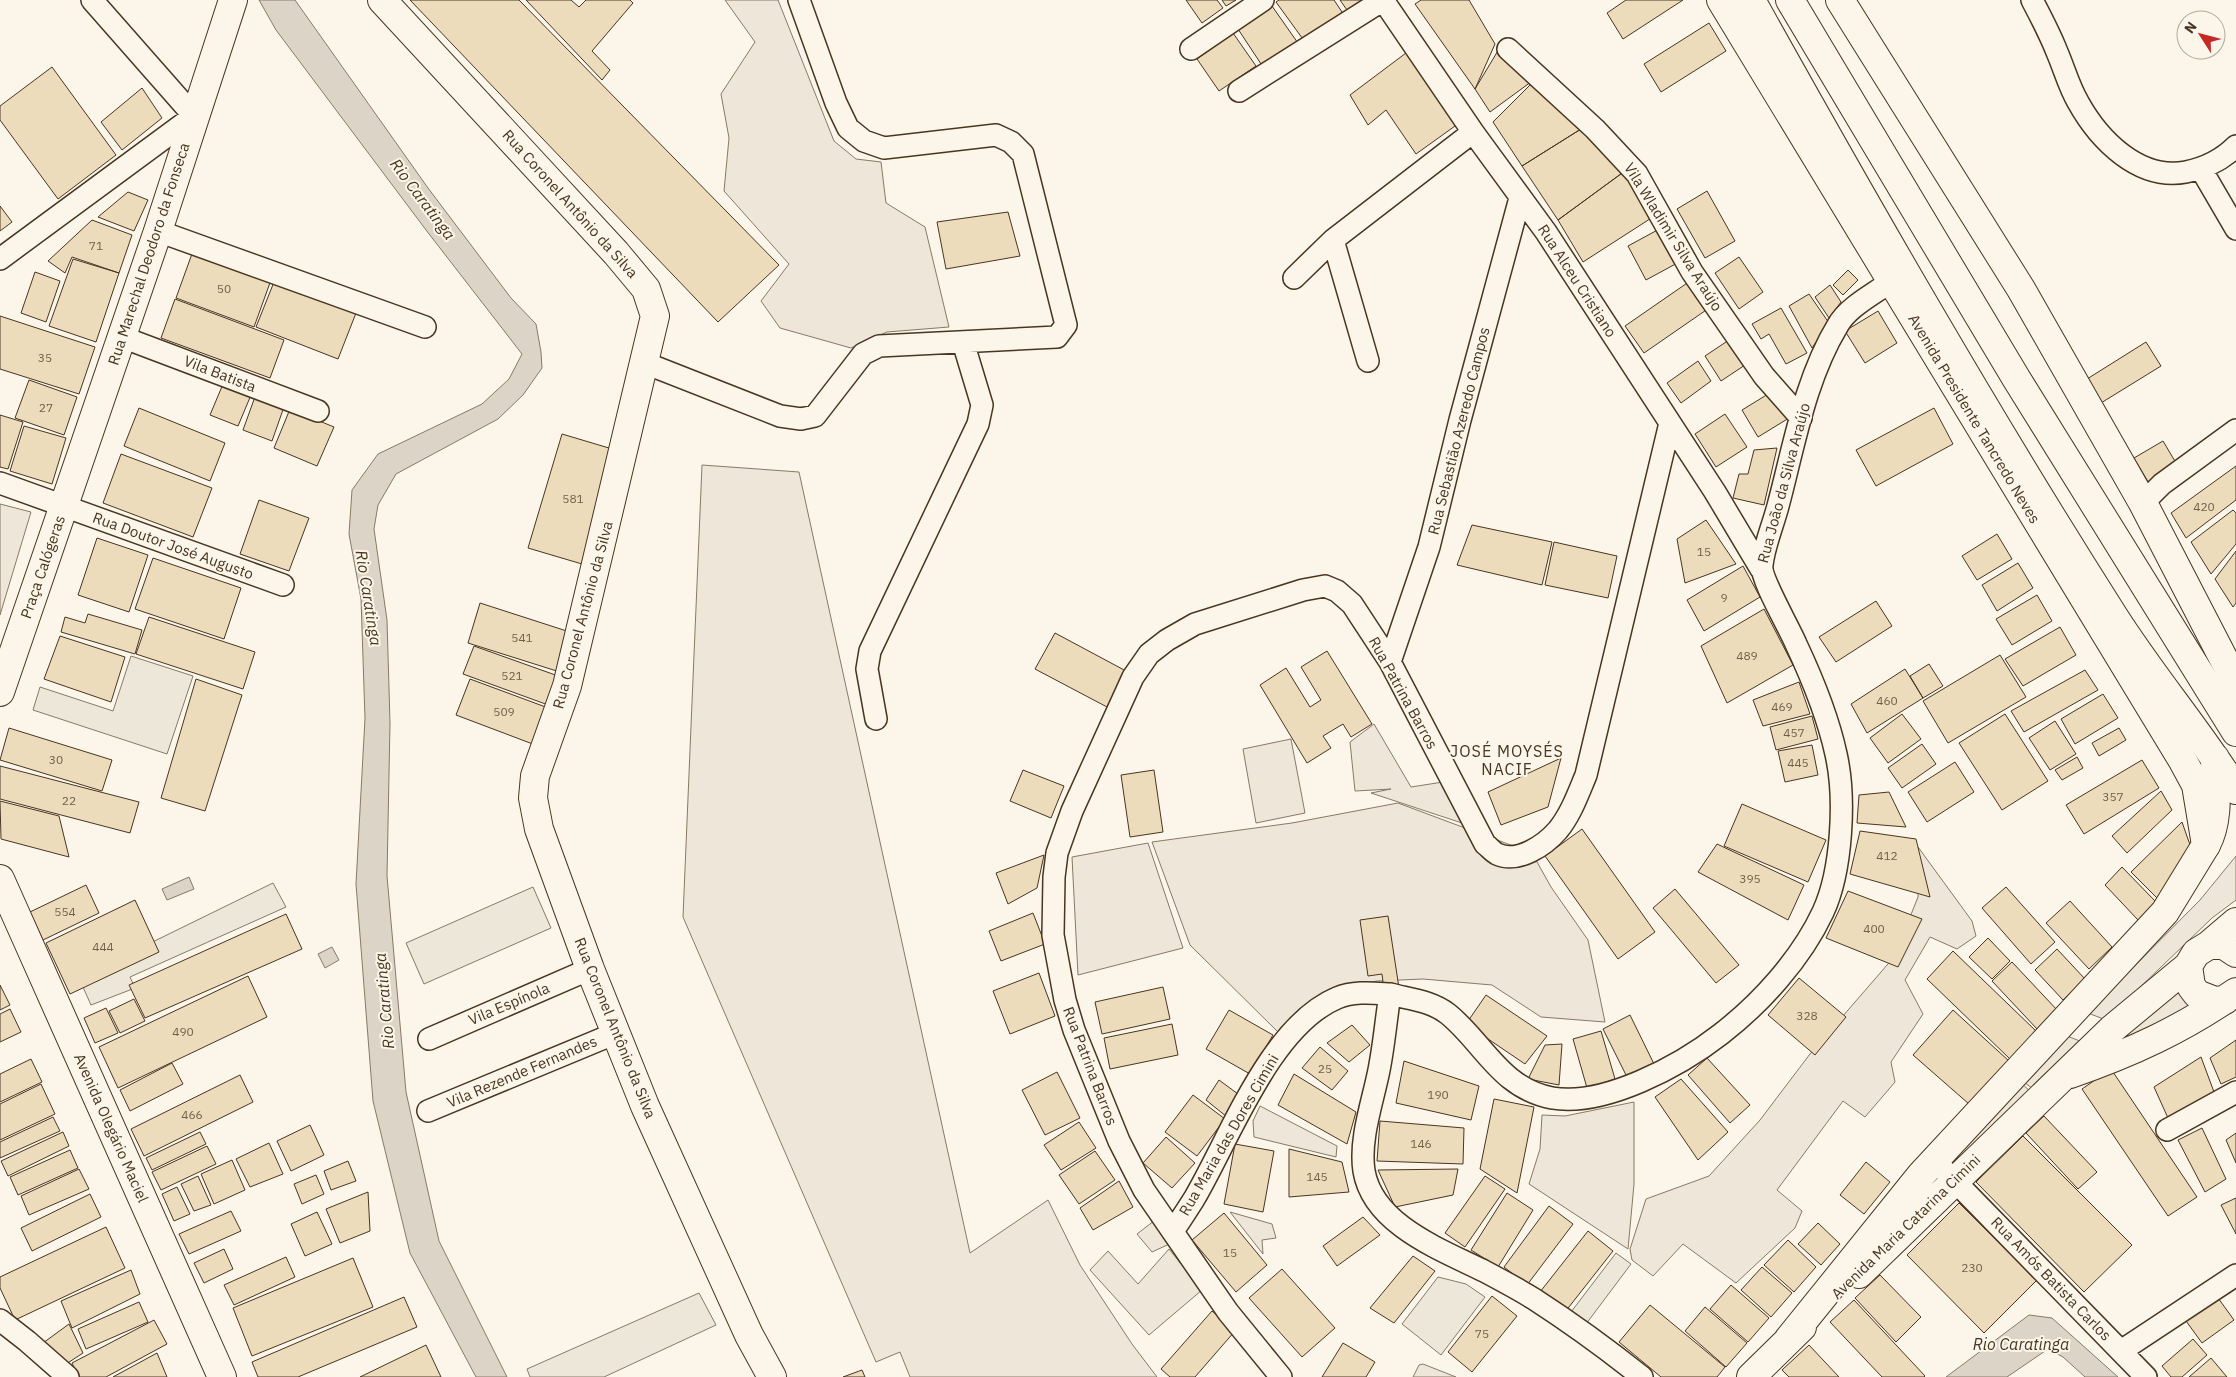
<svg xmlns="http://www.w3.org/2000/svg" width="2236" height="1377" font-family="'IBM Plex Sans',sans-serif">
	<rect width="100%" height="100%" fill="#fbf6e9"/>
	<path fill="#ede6d9" stroke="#887966" d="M725,0H778L834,141L856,159L881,162L886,203L925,227L949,327L887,332L851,348L780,328L761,301L789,264L724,191L729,138L721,94L755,42Z
		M702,465L799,472L970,1253L1048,1200L1080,1265L1132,1344L1157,1377H910L900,1352L876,1362L683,917Z
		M0,504L31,512L0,615Z
		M1374,724L1411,787L1443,782L1468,825L1371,793L1391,789L1355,791L1350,742Z
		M1291,739L1305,813L1256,823L1243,749Z
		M1398,803L1532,853L1551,887L1588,940L1605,1022L1541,1017L1492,985L1423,979L1377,981L1329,989L1278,1032L1190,945L1152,842L1292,823Z
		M1148,843L1183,948L1078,975L1072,857Z
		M1918,847L1972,921L1976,936L1957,949L1930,937L1905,980L1923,1014L1891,1062L1895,1082L1865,1117L1843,1101L1777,1190L1802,1211L1795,1228L1736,1283L1683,1244L1653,1276L1632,1260L1630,1249L1646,1199L1709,1176L1760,1120L1810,1054L1894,957L1918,897Z
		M2236,856V900L2212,918L2106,1020L2088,1013L2200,900Z
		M2173,988L2195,1008L2103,1054Z
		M2067,1036L2085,1043L2033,1089L2024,1082Z
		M2019,1081L2034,1095L1958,1172L1942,1157Z
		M1634,1102V1184L1628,1249L1529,1184L1540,1149L1542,1115L1565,1116Z
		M1260,1106L1337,1146L1336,1157L1254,1137L1253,1121Z
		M1230,1212L1272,1224L1276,1238L1262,1240L1263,1254Z
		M1163,1214L1178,1240L1152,1252L1137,1234Z
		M1169,1249L1202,1290L1149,1335L1090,1270L1108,1251L1138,1284Z
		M1423,1364L1456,1377H1413L1419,1365Z"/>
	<path fill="#ede7d9" stroke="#887966" d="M131,656L193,676L167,754L33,710L40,687L113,711Z
		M273,883L286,907L130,977L135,988L91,1005L79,978Z
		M533,887L551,928L424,984L406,943Z
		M1616,1253L1631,1264L1583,1328L1568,1316Z
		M1438,1277L1466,1284L1485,1297L1441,1355L1402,1324Z
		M699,1293L716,1325L604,1377H530L527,1369Z"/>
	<path fill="#dcd4c6" stroke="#887966" d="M259,0H295L428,188L511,298L536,324L541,352L542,368L523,395L498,419L396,474L378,505L374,529L387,620L390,723L387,876L406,1092L439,1241L507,1377H476L410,1253L373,1101L356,884L365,718L361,599L349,534L352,490L378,454L482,404L509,379L522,354L426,230L276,30Z
		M189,877L194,889L167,900L162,889Z
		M332,947L339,960L325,968L318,954Z
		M2029,1315L2052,1318L2118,1377H2085L2063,1357L2048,1349L2007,1377H1946Z"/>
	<path fill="#ecdcbc" stroke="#4a3520" d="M410,0H519L779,265L718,322Z
		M526,0H571L579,7L586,0H630L633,3L592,51L610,70L602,80Z
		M1186,0H1217L1223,8L1202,23Z
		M1222,0H1236L1226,6Z
		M1279,0H1334L1344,15L1305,42L1276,2Z
		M1340,0H1369L1349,13Z
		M1421,0H1469L1495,44L1475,89L1415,4Z
		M1626,0H1683L1623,39L1607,13Z
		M1272,6L1300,46L1265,70L1238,29Z
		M1709,23L1726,51L1661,92L1644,64Z
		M1233,33L1256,66L1219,91L1197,59Z
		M1499,49L1535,79L1490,112L1475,89Z
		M1410,50L1462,121L1416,154L1386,110L1368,125L1350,95Z
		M52,67L116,155L58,199L0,120V106Z
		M1536,79L1589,124L1522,166L1493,122Z
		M142,88L162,118L122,150L101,122Z
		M1589,124L1629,168L1558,220L1522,166Z
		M1629,168L1656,215L1583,262L1558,220Z
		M1707,191L1735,241L1705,258L1677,209Z
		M128,192L148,200L134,231L98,217Z
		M0,206L12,222L0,231Z
		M1008,212L1020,256L946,269L937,222Z
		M92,220L132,235L119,273L72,257L65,273L48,261Z
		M1663,227L1681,261L1646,280L1628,246Z
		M193,251L271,280L254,327L176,298Z
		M1739,257L1763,292L1739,309L1715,273Z
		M73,259L119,273L96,342L49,326Z
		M1848,270L1858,280L1843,295L1833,285Z
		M35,272L60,281L46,322L21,313Z
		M1693,279L1712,306L1644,353L1625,326Z
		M274,282L356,313L338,359L256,327Z
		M1830,285L1841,302L1829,318L1815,297Z
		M1809,294L1829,323L1812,348L1789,306Z
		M175,299L284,340L270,378L161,338Z
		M1781,308L1807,353L1786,364L1769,334L1761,339L1752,324Z
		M1878,311L1897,343L1865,363L1845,331Z
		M0,316L95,347L79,394L0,369Z
		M1735,336L1751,361L1721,381L1705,356Z
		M2146,342L2161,366L2101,403L2087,379Z
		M1698,361L1711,381L1681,403L1667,383Z
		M29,380L77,397L64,435L15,418Z
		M223,384L251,395L238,426L210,415Z
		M1773,391L1789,418L1758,437L1742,410Z
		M256,394L285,404L272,441L243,430Z
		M139,408L225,443L210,481L124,446Z
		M1934,408L1953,444L1876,486L1856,450Z
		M290,409L334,427L317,466L274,448Z
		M1725,414L1747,447L1716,467L1695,434Z
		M0,415L23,422L8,469L0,467Z
		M24,426L66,438L52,484L10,471Z
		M562,434L619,451L582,564L528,548Z
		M2163,441L2179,468L2150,485L2134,458Z
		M1777,448L1764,505L1733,498L1739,474H1748L1754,450Z
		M121,454L212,488L193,537L103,503Z
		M2236,466V500L2186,538L2171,513Z
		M259,500L309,518L289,571L240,554Z
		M2233,510L2236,513V544L2211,574L2191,542Z
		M1706,520L1736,564L1685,583L1677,539Z
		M1472,525L1552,542L1542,585L1457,565Z
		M1997,534L2012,559L1977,580L1962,556Z
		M97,538L148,555L129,612L78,595Z
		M1554,542L1617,556L1608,598L1545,585Z
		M2236,551V603L2233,607L2215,579Z
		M153,558L241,588L224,639L135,609Z
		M2018,563L2033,588L1997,611L1982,585Z
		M1743,566L1760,597L1704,631L1687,600Z
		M2037,595L2052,621L2012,645L1996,619Z
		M1876,601L1892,626L1836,662L1819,637Z
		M480,603L576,634L563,673L468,643Z
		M1764,609L1793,665L1727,703L1701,646Z
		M88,614L142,630L135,654L61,632L65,617L85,623Z
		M149,617L255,652L243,689L136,654Z
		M2060,627L2076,655L2023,686L2005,659Z
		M1055,633L1126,671L1107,707L1035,669Z
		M60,636L125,657L111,702L44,679Z
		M474,646L561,677L551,706L463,674Z
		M1327,651L1372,724L1351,737L1343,724L1323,736L1331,748L1307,763L1260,685L1286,668L1310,707L1321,700L1301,667Z
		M2000,655L2026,697L1948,743L1923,701Z
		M1929,664L1943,686L1923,698L1910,676Z
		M1905,669L1923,698L1867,733L1851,704Z
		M2085,670L2098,690L2024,732L2011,711Z
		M196,679L242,695L205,811L161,798Z
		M470,679L551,709L538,746L456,715Z
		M1799,682L1810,714L1763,726L1753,700Z
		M2103,694L2118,718L2075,744L2061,719Z
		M1902,714L1921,739L1888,763L1870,738Z
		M2005,714L2048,781L2002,810L1959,743Z
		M1812,716L1818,739L1776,750L1770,727Z
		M2055,721L2076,754L2050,770L2029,738Z
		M9,728L112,760L102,791L0,760Z
		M2119,728L2126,740L2099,756L2092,743Z
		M1922,744L1936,764L1902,788L1888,768Z
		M1812,745L1818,775L1785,782L1778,751Z
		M2077,757L2083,768L2062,780L2055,770Z
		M1561,758L1548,807L1501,825L1488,792Z
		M2142,760L2159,788L2084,834L2066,805Z
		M1955,762L1974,792L1927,822L1908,792Z
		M0,766L139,802L130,833L0,799Z
		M1023,770L1064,786L1051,818L1010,801Z
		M1154,770L1163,832L1130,837L1121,775Z
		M2161,791L2172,810L2127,853L2112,836Z
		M1889,792L1906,827L1857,823L1859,795Z
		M0,801L59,816L69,857L1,839Z
		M1742,804L1826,840L1808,882L1724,846Z
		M2182,822L2196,862L2160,901L2131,872Z
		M1582,829L1655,932L1618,959L1545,856Z
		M1860,831L1916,839L1930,897L1850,874Z
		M1717,844L1804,885L1788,920L1698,872Z
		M1044,855L1037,888L1008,904L996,873Z
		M2122,867L2156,902L2138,920L2105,885Z
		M86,885L99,913L43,940L30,912Z
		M2006,887L2055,942L2031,964L1982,908Z
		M1675,889L1739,965L1716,983L1653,908Z
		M1848,891L1922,919L1898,967L1826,938Z
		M135,900L159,952L70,994L46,943Z
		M2070,901L2112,947L2089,969L2046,923Z
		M1033,913L1045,944L1001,961L989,931Z
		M286,914L302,949L145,1018L129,985Z
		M1388,916L1399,988L1384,990L1382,974L1368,976L1360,920Z
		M1988,938L2010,961L1992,979L1969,957Z
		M2057,949L2085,979L2063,1000L2035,970Z
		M1953,951L2036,1031L2010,1059L1927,979Z
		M2012,962L2058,1011L2038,1030L1992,981Z
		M1039,973L1055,1016L1010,1034L993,991Z
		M248,976L267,1017L118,1088L99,1047Z
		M1799,978L1846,1017L1815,1055L1768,1015Z
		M0,985L10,1005L0,1010Z
		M1163,987L1170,1019L1102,1034L1095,1002Z
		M1486,995L1547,1036L1525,1064L1466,1024Z
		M134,999L145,1021L120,1033L109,1011Z
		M106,1008L118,1033L95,1043L84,1018Z
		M10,1009L21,1032L0,1042V1014Z
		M1229,1010L1273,1035L1250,1074L1206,1049Z
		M1953,1010L2009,1061L1969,1104L1913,1055Z
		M1630,1015L1654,1064L1627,1077L1603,1029Z
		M1172,1024L1178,1055L1110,1069L1104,1038Z
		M1352,1025L1370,1045L1349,1062L1327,1043Z
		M1601,1031L1615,1079L1587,1088L1573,1039Z
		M2236,1040V1077L2221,1084L2210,1058Z
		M1562,1044L1559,1085L1528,1079L1545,1045Z
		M1320,1047L1348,1071L1332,1090L1302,1068Z
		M2201,1057L2214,1092L2168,1118L2154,1087Z
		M1707,1058L1750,1105L1730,1123L1688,1075Z
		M31,1059L42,1082L0,1102V1074Z
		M1404,1061L1479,1086L1471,1120L1396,1103Z
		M172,1063L183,1084L130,1111L120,1090Z
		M2111,1069L2197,1197L2168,1216L2082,1089Z
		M1057,1072L1080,1118L1045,1135L1022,1090Z
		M1294,1074L1356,1112L1347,1144L1278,1105Z
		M240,1075L253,1102L144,1156L131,1129Z
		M1681,1079L1728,1132L1698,1160L1655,1097Z
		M1219,1080L1242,1097L1227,1117L1206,1100Z
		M41,1084L55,1114L0,1140V1104Z
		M1193,1095L1225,1119L1197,1156L1165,1132Z
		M1494,1099L1534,1107L1517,1193L1480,1169Z
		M2044,1116L2097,1172L2078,1189L2026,1133Z
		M53,1117L60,1131L0,1158V1142Z
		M1380,1121L1464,1128L1463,1164L1377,1161Z
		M1079,1122L1096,1148L1061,1170L1044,1145Z
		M310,1125L324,1155L291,1171L277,1141Z
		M2202,1128L2226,1179L2205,1192L2178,1140Z
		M63,1132L69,1146L8,1176L1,1161Z
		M200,1132L206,1144L152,1170L146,1158Z
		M2236,1133V1163L2226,1140Z
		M2023,1136L2132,1245L2084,1292L1976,1182Z
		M1166,1137L1195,1163L1172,1188L1143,1163Z
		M269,1143L283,1174L250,1187L236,1159Z
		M1235,1144L1274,1151L1263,1212L1224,1204Z
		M207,1146L216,1164L161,1190L152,1172Z
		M1289,1149L1342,1162L1349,1192L1289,1197Z
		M70,1150L78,1168L18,1195L10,1177Z
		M1095,1151L1115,1180L1079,1204L1059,1175Z
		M232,1160L245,1190L214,1204L201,1174Z
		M348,1161L356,1181L331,1190L324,1171Z
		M1866,1162L1890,1182L1864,1214L1840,1195Z
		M79,1169L89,1189L29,1215L21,1196Z
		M1458,1169L1453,1195L1395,1207L1378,1170Z
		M316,1175L324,1194L302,1204L294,1184Z
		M198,1176L211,1205L194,1211L181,1184Z
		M1485,1176L1505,1189L1465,1247L1445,1233Z
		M1119,1181L1133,1207L1093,1230L1080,1208Z
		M177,1187L190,1214L174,1221L162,1194Z
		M368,1192L370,1231L340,1243L326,1209Z
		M1507,1193L1533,1210L1498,1267L1471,1250Z
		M90,1194L101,1217L32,1251L21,1228Z
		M2236,1198V1234L2221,1205Z
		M1959,1203L2037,1280L1984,1333L1907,1255Z
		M1549,1206L1573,1224L1527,1285L1504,1267Z
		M231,1211L241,1231L189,1254L179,1234Z
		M317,1212L332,1244L305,1256L291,1224Z
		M1224,1213L1267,1265L1236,1292L1192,1240Z
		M1363,1217L1380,1235L1337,1266L1323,1246Z
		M1818,1223L1840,1244L1821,1265L1798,1244Z
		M106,1227L125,1268L15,1320L0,1288V1277Z
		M1588,1231L1613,1251L1565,1312L1540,1292Z
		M1788,1240L1816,1267L1794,1292L1764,1265Z
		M224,1249L233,1269L204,1283L194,1263Z
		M1413,1256L1435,1271L1394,1323L1370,1308Z
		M286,1257L295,1277L234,1305L224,1285Z
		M353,1258L373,1307L252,1356L233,1308Z
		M1762,1267L1792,1293L1771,1317L1741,1290Z
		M1282,1269L1335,1328L1302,1357L1249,1298Z
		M131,1270L140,1294L72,1328L61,1301Z
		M1880,1275L1921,1317L1896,1342L1855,1298Z
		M1731,1285L1769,1318L1748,1342L1710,1309Z
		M2213,1291L2234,1320L2202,1343L2181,1314Z
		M1492,1296L1517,1316L1472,1372L1448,1352Z
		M404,1297L417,1327L298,1377H258L252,1362Z
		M1854,1300L1925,1376L1924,1377H1882L1830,1322Z
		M139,1302L148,1322L86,1349L78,1329Z
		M1650,1305L1725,1367L1717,1377H1661L1619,1342Z
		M1705,1307L1747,1343L1726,1367L1685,1331Z
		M1212,1311L1235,1331L1195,1377H1170L1161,1369Z
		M154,1320L167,1344L106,1377H79L72,1363Z
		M69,1324L83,1353L60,1368L43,1343Z
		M2193,1339L2207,1355L2182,1377H2171L2162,1366Z
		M1343,1343L1375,1362L1366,1377H1322Z
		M426,1345L441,1377H360Z
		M1809,1345L1839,1377H1789L1782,1370Z
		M157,1353L167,1377H113Z
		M2211,1358L2227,1377H2189Z
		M862,1370L865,1377H843Z"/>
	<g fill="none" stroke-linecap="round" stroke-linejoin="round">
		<g stroke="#4a3520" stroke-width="24">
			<path id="minor" d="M1383,0L1473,132L1546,232L1715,492L1761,569
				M2032,0C2041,17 2050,34 2057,52C2064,68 2069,87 2078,102C2099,140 2139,181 2186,172C2206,168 2222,160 2236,146
				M1191,49L1263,0
				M1508,49L1595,129L1637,174L1692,272L1764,376L1801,418
				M1239,91L1383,0
				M2201,169L2236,229
				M158,231L425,327
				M1333,240L1368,361
				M0,259L194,116L92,0
				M1294,278L1333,240L1473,132
				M122,337L318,411
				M645,363L780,416L801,419L815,416L863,354L879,346L1057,337L1066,325L1023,154L1011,142L996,135L884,148L864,141L848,128L836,103L799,0
				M0,483L283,585
				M2143,503L2162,484L2236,430
				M1390,662L1429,547L1460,420L1520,198
				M876,719L867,669L870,651L978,424L982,405L963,342
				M429,1039L590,969
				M428,1111L616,1033
				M2167,1130L2236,1092
				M1944,1170L2146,1377
				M1173,1231C1180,1221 1187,1210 1194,1199C1229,1140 1270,1026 1337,998C1354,991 1372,993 1390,994
				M0,1320L27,1341L68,1377
				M2121,1351L2236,1275
				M1281,1377L1228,1312L1144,1190L1119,1141L1074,1030L1065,1000L1053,935L1054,877L1057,853L1072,811L1133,677L1149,654L1167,640L1195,624L1303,590L1325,586L1337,591L1352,604L1390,662L1485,844C1489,847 1493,852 1497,854C1518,864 1545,845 1558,830C1571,814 1578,794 1586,775L1670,423
				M1642,1377C1607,1349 1571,1323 1534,1299C1518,1289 1501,1280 1484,1271C1442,1250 1373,1225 1364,1171C1359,1139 1373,1101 1379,1070C1384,1045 1386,1020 1390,994C1409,999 1432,1001 1448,1014C1483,1042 1500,1088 1552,1098C1604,1107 1680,1066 1721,1034C1761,1003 1801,959 1823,912C1842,871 1846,798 1836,754C1828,717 1812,678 1796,644C1790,629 1760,578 1762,565C1764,546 1773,525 1778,506C1794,446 1805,379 1838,325C1848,307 1874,294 1890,282"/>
		</g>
		<g stroke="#4a3520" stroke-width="30">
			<path id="major" d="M382,0L616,253L646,289L655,316L567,686L535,776L533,798L539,829L590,969L645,1106L749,1335L772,1377
				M1721,0L2183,761L2196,785L2206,845L2165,912L1921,1175L1788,1340
				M1840,0L2021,289L2143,503L2231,673
				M0,692L158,231L233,0
				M0,879L222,1377
				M2209,945H2224L2236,953
				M2225,1000L2215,1001L2197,994L2191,986L2188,966L2196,953L2209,945L2236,922
				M2070,1074C2131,1053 2183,1029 2236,992
				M1859,1274L2112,1029L2188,966
				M1751,1377L1802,1327"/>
		</g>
		<g stroke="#4a3520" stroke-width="30">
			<path id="highway" d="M1751,0C1867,208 1985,414 2113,615C2151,675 2198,730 2236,790
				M1790,0L2016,378L2236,732
				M2222,709L2231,673
				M2206,845C2220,819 2215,786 2215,758"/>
		</g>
		<use href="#minor" stroke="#fbf6e9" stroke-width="21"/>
		<use href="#major" stroke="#fbf6e9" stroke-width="28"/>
		<use href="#highway" stroke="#fbf6e9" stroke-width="28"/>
	</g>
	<g text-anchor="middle" stroke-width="4" stroke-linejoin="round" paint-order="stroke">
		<g font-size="12" fill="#725f47">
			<text x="96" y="250">71</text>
			<text x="224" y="293">50</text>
			<text x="45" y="362">35</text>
			<text x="46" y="412">27</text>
			<text x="573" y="503">581</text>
			<text x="2204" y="511">420</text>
			<text x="1704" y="556">15</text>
			<text x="1724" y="602">9</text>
			<text x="522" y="642">541</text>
			<text x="1747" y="660">489</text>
			<text x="512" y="680">521</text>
			<text x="1887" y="705">460</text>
			<text x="1782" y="711">469</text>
			<text x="504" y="716">509</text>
			<text x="1794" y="737">457</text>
			<text x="56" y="764">30</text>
			<text x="1798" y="767">445</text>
			<text x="2113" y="801">357</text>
			<text x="69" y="805">22</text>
			<text x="1887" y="860">412</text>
			<text x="1750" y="883">395</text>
			<text x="65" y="916">554</text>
			<text x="1874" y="933">400</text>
			<text x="103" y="951">444</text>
			<text x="1807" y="1020">328</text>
			<text x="183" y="1036">490</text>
			<text x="1325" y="1073">25</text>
			<text x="1438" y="1099">190</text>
			<text x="192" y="1119">466</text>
			<text x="1421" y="1148">146</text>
			<text x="1317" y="1181">145</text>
			<text x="1230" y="1257">15</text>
			<text x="1972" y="1272">230</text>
			<text x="1482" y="1338">75</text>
		</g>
		<g font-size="15" fill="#4a3520" stroke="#fbf6e9">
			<text transform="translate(570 204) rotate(48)" y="5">Rua Coronel Antônio da Silva</text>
			<text transform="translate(1673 237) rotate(58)" y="5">Vila Wladimir Silva Araújo</text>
			<text transform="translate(149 254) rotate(-72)" y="5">Rua Marechal Deodoro da Fonseca</text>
			<text transform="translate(1577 281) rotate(57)" y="5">Rua Alceu Cristiano</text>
			<text transform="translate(220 374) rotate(21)" y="5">Vila Batista</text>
			<text transform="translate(1974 419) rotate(59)" y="5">Avenida Presidente Tancredo Neves</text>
			<text transform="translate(1459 431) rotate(-76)" y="5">Rua Sebastião Azeredo Campos</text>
			<text transform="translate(1784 483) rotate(-75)" y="5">Rua João da Silva Araújo</text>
			<text transform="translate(173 546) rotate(20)" y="5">Rua Doutor José Augusto</text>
			<text transform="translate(43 567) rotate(-71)" y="5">Praça Calógeras</text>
			<text transform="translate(583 615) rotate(-75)" y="5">Rua Coronel Antônio da Silva</text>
			<text transform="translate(1403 693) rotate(61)" y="5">Rua Patrina Barros</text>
			<text transform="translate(509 1004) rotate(-23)" y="5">Vila Espínola</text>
			<text transform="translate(615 1028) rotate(68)" y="5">Rua Coronel Antônio da Silva</text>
			<text transform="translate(1090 1066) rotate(69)" y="5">Rua Patrina Barros</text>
			<text transform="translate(522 1072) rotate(-23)" y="5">Vila Rezende Fernandes</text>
			<text transform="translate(111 1128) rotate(66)" y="5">Avenida Olegário Maciel</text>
			<text transform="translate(1229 1135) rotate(-60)" y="5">Rua Maria das Dores Cimini</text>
			<text transform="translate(1906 1227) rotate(-44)" y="5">Avenida Maria Catarina Cimini</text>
			<text transform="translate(2051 1279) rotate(46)" y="5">Rua Amós Batista Carlos</text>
		</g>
		<g font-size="16" font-style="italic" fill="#4a3520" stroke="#fbf6e9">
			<text transform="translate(423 199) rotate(53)" y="6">Rio Caratinga</text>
			<text transform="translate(369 598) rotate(81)" y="6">Rio Caratinga</text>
			<text transform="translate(384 1001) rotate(-95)" y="6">Rio Caratinga</text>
			<text x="2021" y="1350">Rio Caratinga</text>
		</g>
		<g font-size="16" letter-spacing="1" fill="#4a3520" stroke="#fbf6e9">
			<text x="1507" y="757">JOSÉ MOYSÉS<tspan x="1507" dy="18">NACIF</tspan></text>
		</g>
	</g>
	<g transform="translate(2201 35) rotate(306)"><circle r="24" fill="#fbf6e9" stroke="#b4a999"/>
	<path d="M0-4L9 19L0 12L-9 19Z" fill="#c62828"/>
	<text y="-8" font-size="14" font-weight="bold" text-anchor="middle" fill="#4a3520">N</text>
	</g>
</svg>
